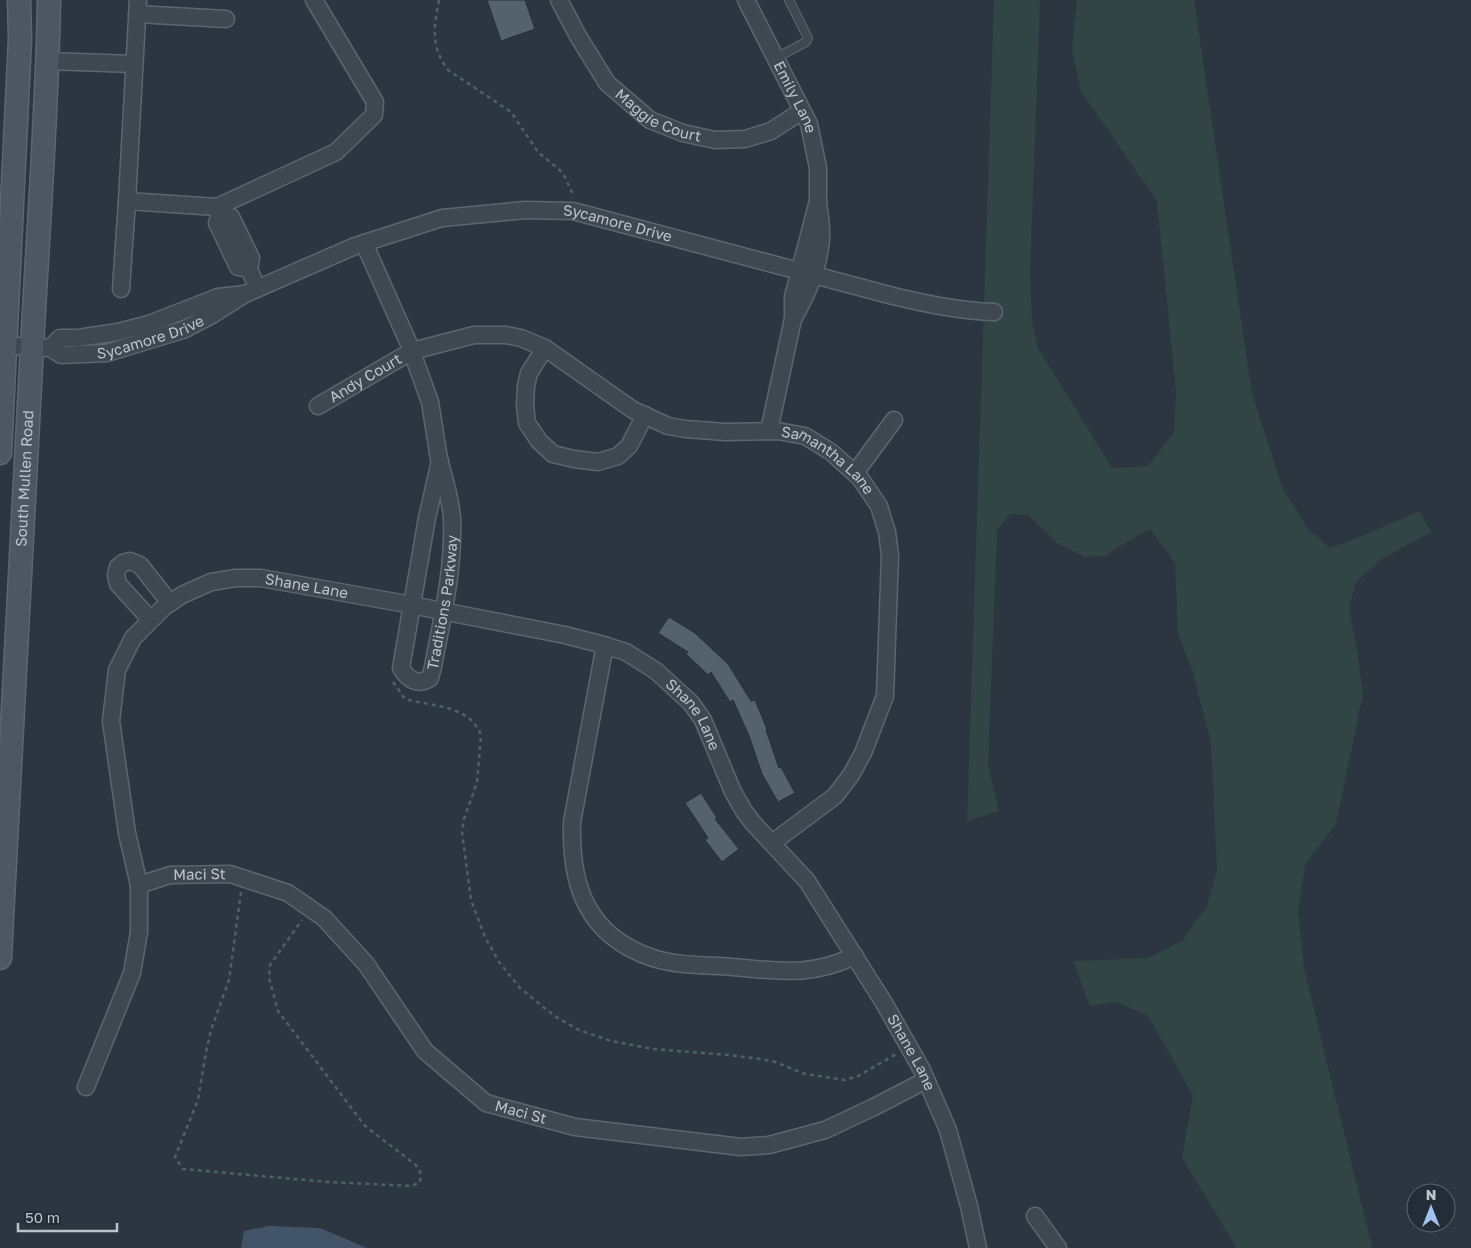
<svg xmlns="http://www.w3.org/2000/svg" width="1471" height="1248" font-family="'Golos Text',sans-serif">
	<rect width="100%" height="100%" fill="#2b3641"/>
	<path fill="#304544" d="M994,0H1040L1030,274L1032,321L1038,348L1112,468L1148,466L1174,432L1176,392L1157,201L1081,91L1072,50L1077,0H1194L1252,394L1283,489L1308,529L1330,548L1350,541L1420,511L1431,532L1380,560L1356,582L1349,609L1357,650L1363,694L1336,824L1305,865L1298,911L1304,968L1372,1248H1237L1182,1158L1193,1095L1148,1016L1117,1002L1090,1006L1073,961L1149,958L1183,940L1207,906L1217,870L1211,742L1193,672L1178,634L1175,563L1150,529L1116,548L1107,556L1085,557L1057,543L1028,515L1010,514L997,531L988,766L999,811L967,821Z"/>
	<path fill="#425568" d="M269,1226L320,1228L367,1248H241L244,1231Z"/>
	<path fill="#56616e" stroke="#252f39" d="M487,0H525L535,29L501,41Z
		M669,617L695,633L728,664L751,701L755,700L767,729L766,730L779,768L781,767L795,793L778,802L762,774L749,736L733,700L730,702L711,672L708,675L686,654L688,652L658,633Z
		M701,793L717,818L715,819L739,849L722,862L705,840L708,838L685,803Z"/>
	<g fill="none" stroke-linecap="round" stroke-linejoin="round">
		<g stroke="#5d666f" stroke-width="10">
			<path id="lane" d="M776,58L806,42L808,38L789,0"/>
		</g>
		<g stroke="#5d666f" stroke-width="19">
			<g id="street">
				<path d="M138,0L127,201L217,207L220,214L217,223L238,267L249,269"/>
				<path id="s1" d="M559,0L578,36L607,83L650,120L683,133L715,140L745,139L771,131L802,111"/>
				<path id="s2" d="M746,0L809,124L818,168V201"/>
				<path d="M137,14L226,19"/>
				<path d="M48,61L134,64"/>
				<path d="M818,201C819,213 822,227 821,239C819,267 807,295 793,319V297Z"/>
				<path d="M217,207L336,152L374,115L375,102L314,0"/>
				<path d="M220,214L231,217L251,258L249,269L253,278"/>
				<path id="s3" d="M364,243L409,344L430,402L439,459L440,461L427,518L401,668C408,680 418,686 430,678L433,667C442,618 454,569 452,519C451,499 444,478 439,459"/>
				<path d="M121,289L127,201"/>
				<path id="s4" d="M245,294L355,246L442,218L525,210L573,211L893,296C927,304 960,311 994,312"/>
				<path id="s5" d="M0,345L50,348L61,355L107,353L183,330L212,315L245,294L218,297L149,324L118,332L78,338H60L50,348"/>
				<path d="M545,348L529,373L526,386L525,405L527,423L539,441L553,454L574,459L598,462L618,456L629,446L645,415"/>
				<path id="s6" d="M318,406L412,351L474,335H506L521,338L545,348L633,410L668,426L686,429L725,432L778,431L805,436L831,452L860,478L879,506L887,532L890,555L885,696L863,753L851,775L835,796L772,843"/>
				<path d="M769,431L793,319"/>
				<path d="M855,473L894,420"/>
				<path d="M151,620L118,584L116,575L118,567L123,563L130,561L140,565L170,603"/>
				<path d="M605,645L572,822C570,886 587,936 653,958C678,966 706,965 732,967C781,971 809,977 855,956"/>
				<path id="s7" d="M139,885L170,875L230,874L288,893L324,918L366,964L425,1051L486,1103L575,1127L741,1147L769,1145L825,1130L874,1107L926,1080"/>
				<path id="s8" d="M86,1087L132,973L139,932V885L127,833L111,721L117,670L133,638L163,608L182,595L211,582L236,578H261L401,603L565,635L600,644L626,652L656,671L691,703L703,720L733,792L744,811L753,823L807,881L884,1003L922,1070L948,1130L969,1206L978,1248"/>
				<path d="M1035,1216L1058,1248"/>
			</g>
		</g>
		<g stroke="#5d666f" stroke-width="25">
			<g id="secondary">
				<path d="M0,453L20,39L19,0"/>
				<path id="s9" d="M0,958C10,754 21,550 32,347C38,231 47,116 49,0"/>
			</g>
		</g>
		<path stroke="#4f6263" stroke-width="2.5" stroke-dasharray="4 4" stroke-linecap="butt" d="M439,0C434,27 430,46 448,70L511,112L538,152L563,173L574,197
			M393,682L405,699C432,707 469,704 481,735L477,782L464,819L462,832L471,900L485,937L499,962L520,988L547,1010L558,1018L579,1030L611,1041L653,1049L728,1055L760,1059L775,1062L805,1074L845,1080L858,1076L898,1053
			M241,892L229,980L211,1030L206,1052L198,1100L175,1157L183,1169L328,1182L412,1186L420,1182L421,1174L416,1165L365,1126L278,1011L269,978L270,965L302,920"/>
		<use href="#lane" stroke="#3f4851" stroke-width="8"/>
		<use href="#street" stroke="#3f4851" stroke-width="16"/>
		<use href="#secondary" stroke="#4d5764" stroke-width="22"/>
	</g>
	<g text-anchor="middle" stroke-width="4.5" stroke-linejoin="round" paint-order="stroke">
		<g font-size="15" fill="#bcc3cb" stroke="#232d37">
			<text dy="5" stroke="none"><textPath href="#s2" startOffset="109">Emily Lane</textPath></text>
			<text dy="5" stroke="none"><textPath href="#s1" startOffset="158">Maggie Court</textPath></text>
			<text dy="5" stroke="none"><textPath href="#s4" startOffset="389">Sycamore Drive</textPath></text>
			<text dy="5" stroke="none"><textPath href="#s5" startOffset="155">Sycamore Drive</textPath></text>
			<text dy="5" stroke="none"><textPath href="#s6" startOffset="55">Andy Court</textPath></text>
			<text dy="5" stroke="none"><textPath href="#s6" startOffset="562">Samantha Lane</textPath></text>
			<text dy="5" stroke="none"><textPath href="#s9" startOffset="480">South Mullen Road</textPath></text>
			<text dy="5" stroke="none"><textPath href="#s8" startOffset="659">Shane Lane</textPath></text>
			<text dy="5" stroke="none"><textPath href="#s3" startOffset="555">Traditions Parkway</textPath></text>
			<text dy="5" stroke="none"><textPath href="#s8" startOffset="1079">Shane Lane</textPath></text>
			<text dy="5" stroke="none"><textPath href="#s7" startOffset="62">Maci St</textPath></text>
			<text dy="5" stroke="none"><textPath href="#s8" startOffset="1484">Shane Lane</textPath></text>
			<text dy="5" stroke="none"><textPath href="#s7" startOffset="481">Maci St</textPath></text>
		</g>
	</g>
	<g transform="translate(1431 1208)"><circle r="24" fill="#232d37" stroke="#606972"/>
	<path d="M0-4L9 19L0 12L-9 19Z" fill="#9fc2ee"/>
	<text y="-8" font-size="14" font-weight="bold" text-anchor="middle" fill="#bcc3cb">N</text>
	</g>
	<path d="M18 1223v8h99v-8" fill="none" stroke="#bcc3cb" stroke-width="2.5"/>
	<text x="25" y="1223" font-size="15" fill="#bcc3cb" stroke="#232d37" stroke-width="4" paint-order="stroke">50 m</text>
</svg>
